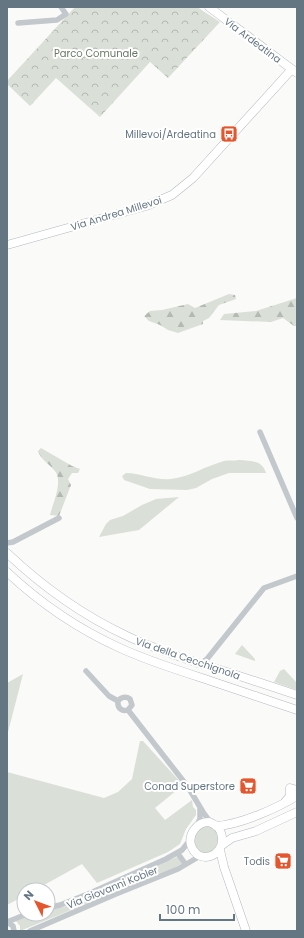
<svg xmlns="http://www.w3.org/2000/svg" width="304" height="938" font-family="Poppins,sans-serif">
	<defs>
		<pattern id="forest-firs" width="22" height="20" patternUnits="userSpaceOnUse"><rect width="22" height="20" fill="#dadfd7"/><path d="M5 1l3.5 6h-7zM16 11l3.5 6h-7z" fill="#b4b9b4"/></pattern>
		<pattern id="park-crowns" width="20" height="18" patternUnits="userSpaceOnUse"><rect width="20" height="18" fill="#dadfd7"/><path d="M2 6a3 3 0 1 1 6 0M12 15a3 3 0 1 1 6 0" fill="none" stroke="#b4b9b4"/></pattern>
	</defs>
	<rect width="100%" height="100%" fill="#fafaf8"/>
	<path fill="#dadfd7" d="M239,460C251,461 262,460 266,473H229L212,479L196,488L187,490L150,489L124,480L122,476L126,473C141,473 156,481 171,479C190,477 205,466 224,461C228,460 234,461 239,460Z
		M179,497L139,530L99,537L106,524L110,520L123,516L142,505L156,499Z
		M242,645L255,659V661L235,654Z
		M284,669L297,683V690L274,682L280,671Z
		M23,674L7,736V683Z
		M140,741H143L183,785L155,808L165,820L192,800L193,807L196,810V815L186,829L180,844L168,852L97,883L82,864L35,890H24V896L7,905V772L104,798L118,792L132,779Z
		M208,826C230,830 213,863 198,851C191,845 194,831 202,827C204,826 206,826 208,826Z
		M179,856L183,863L176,867L20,931V926L16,921L34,914H48V911L66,906L79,901Z"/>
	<path fill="url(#forest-firs)" d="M229,294L235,295L236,299L219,305L209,318L203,321V324L178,333L168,330L160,325L149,321L144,316L150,311L162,310L188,304L195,308Z
		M297,298V326H294L283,318L271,322L220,320L224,314L256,311Z
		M41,448L72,466L80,469L78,473H72L68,479L71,485L59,516L50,515C53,503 64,479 54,470C48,463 41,460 38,451Z"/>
	<path fill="url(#park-crowns)" d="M75,7H197L220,22L168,78L150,62L100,117L56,78L30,106L7,84V81Z"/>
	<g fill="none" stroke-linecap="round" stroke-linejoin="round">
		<g stroke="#b3babf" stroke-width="9">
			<path id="secondary" d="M209,7L297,73
				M7,245L146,206L172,195L193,178L292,69
				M7,553C43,587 82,615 127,636C150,647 174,655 198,663C231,673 264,684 297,695
				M7,572C40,603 78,629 120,648C146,660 174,669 202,678C234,689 265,699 297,710
				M285,802L290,796V788L297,790
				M209,822C217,825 221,829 222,837C224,858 197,865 191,845C188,834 197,822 209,822Z
				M216,826C240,825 277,808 297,796
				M222,845L232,838L256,831L297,812
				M220,850L224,867L246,931"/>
		</g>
		<path stroke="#c3c8cc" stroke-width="5.5" d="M18,23L57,20L66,14L61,7
			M260,432L297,518
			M7,543L13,542L59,518
			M199,662H203L207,659L264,588L297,576
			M86,671L109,696L118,701
			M118,701C121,697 126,696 130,699L132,705L128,710
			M118,701C117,708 122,712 128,710
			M128,710L188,787L203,812L211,823
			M197,825L200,819V808
			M179,855L184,862
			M48,908L60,905L88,894L166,859L182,850L190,840
			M7,922L27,914
			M7,922L13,926L14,931
			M30,931L116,894L178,869L200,856"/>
		<use href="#secondary" stroke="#fff" stroke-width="8"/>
	</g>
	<defs>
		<g id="bus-square" transform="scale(0.9)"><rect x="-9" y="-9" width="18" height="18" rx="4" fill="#e4572e" stroke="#fff"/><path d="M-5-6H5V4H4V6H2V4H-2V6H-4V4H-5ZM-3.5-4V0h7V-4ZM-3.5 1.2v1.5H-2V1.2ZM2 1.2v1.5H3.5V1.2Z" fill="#fff"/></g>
		<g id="supermarket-square" transform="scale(0.9)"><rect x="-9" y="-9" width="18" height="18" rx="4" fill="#e4572e" stroke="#fff"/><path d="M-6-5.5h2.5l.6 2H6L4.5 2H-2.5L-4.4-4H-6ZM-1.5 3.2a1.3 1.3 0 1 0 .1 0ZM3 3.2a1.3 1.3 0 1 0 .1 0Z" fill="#fff"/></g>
	</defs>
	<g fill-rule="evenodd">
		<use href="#bus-square" x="229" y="134"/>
		<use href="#supermarket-square" x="248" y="786"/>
		<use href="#supermarket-square" x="283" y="861"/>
	</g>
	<g text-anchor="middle" stroke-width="4" stroke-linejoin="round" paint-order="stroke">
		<g font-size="10" fill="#657683" stroke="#fff">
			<text transform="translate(253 40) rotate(37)" y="4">Via Ardeatina</text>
			<text transform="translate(116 213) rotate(-17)" y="4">Via Andrea Millevoi</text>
			<text transform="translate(188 658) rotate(19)" y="4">Via della Cecchignola</text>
			<text transform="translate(112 887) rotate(-22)" y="4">Via Giovanni Kobler</text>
		</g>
		<g font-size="10" fill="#687a64" stroke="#fff">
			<text x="96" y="57">Parco Comunale</text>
		</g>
		<g font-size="10" fill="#657683" stroke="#fff" text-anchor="end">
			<text x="216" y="138">Millevoi/Ardeatina</text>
			<text x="235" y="790">Conad Superstore</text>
			<text x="270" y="865">Todis</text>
		</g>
	</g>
	<rect width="304" height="938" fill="none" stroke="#657683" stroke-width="16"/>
	<g transform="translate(36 902) rotate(312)"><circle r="19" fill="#ffffff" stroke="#c1c8cd"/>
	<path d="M0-3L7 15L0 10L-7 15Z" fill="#e4572e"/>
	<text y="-6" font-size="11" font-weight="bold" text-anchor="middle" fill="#657683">N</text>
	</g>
	<path d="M160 914v6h74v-6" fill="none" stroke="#657683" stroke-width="2"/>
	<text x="166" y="914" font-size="12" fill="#657683" stroke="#ffffff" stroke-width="3" paint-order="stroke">100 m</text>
</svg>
